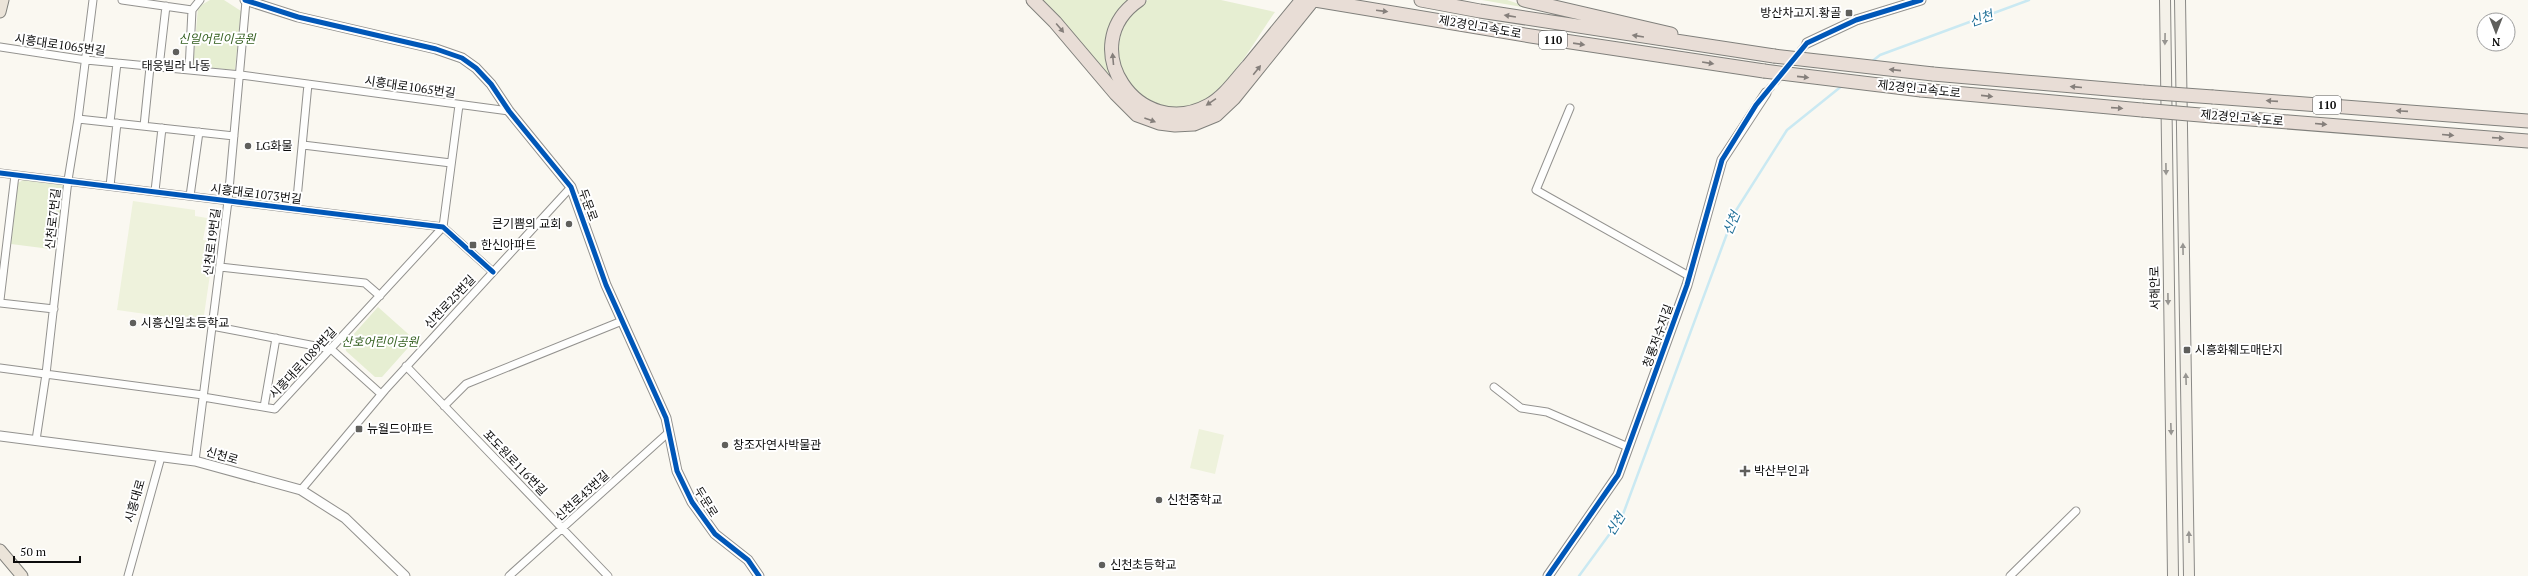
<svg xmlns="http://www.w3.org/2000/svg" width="2528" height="576" font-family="'PT Serif','Noto Sans KR',serif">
	<rect width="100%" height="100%" fill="#faf8f1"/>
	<path fill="#e6eed2" d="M210,0H224L241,11L235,70L193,66L198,7Z
		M1041,0H1129C1103,17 1103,56 1114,81L1058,16Z
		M1148,0H1221L1275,12C1253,43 1233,83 1200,103C1191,108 1179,108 1170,107C1114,99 1100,30 1148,0Z
		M1482,0H1507L1538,10Z
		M23,180L62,185L65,190L58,250L11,244L18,183Z
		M378,307L415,340L382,377H375L346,351L345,344Z"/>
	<path fill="#eef2dc" d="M133,201L195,210V216L207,218L203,240L215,241L203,322L117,310Z
		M1199,429L1224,435L1215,474L1190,468Z"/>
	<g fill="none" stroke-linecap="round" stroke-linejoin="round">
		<path stroke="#cae9f2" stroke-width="2.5" d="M1870,63L1880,55L2029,0
			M1579,576L1622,517L1735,212L1787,130L1843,85"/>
		<path stroke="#d6d5cf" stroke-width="9" stroke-dasharray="9 4.5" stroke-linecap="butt" d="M1766,93L1807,43"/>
		<g stroke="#93928f" stroke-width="9">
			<path id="minor" d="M122,0L192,10L200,0
				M0,47L86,60L241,75L509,111
				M159,67L166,6
				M189,70L192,10
				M1570,108L1536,190L1689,276
				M78,119L234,136
				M110,122L117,63
				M144,126L150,67
				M303,145L451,163
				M0,173L443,227L493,272
				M110,186L117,123
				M155,191L162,128
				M190,196L199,132
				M296,209L308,84
				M220,267L365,283L380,296
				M0,300L15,175
				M0,303L54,309
				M212,326L331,349L381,394
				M406,366L608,576
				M0,368L203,395
				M1494,387L1521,408L1547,412L1628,447
				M203,397L275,409L443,227L459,105
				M444,406L466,384L622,321
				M264,407L276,338
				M36,440L46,374L68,180L78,119L93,0
				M195,461L228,201L246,1
				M301,490L385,390L571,187
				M128,576L161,457
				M509,576L669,432
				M2010,576L2076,511"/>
		</g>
		<g stroke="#93928f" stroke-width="11">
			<path id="tertiary" d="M245,0L298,17L436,49L462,58L476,68L491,84L509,111L571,187L606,285L666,418L677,471L692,502L715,534L748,560L759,576
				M1807,43L1856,20L1921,0
				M0,436L195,461L301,490L345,518L405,576
				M1548,576L1618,475L1687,285L1722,160L1766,93"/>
		</g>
		<g stroke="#8a8986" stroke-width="12">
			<path id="secondary" d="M2165,0L2173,576
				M2180,0L2189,576"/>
		</g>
		<g stroke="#80807c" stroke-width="13">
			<path id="primary" d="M0,12L3,0
				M0,550L22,576"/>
		</g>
		<g stroke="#80807c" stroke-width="15">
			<path id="motorway" d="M1033,0L1055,22L1116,94L1137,115L1159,123L1175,125L1194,124L1216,115L1234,98L1313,0
				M1139,0C1073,45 1138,144 1209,105C1225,96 1236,79 1248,66C1266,44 1284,22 1302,0
				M1315,0L1531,36L1764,71
				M1421,0L1480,11L1774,56
				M1524,0L1671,34
				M1933,74L2143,92
				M1921,90L2142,110
				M2213,97L2528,121
				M2212,116L2528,141"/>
		</g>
		<use href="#minor" stroke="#fefefd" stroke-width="7"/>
		<use href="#tertiary" stroke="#fefefd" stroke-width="9"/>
		<use href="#secondary" stroke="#f4f1e9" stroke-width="10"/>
		<use href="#primary" stroke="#ebe4d9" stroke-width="11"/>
		<use href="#motorway" stroke="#e8ddd6" stroke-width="13"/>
		<g stroke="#80807c" stroke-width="15" stroke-linecap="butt">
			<path id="motorway-bridge" d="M1774,56L1933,74
				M1764,71L1921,90
				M2143,92L2213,97
				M2142,110L2212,116"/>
		</g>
		<use href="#motorway-bridge" stroke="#e8ddd6" stroke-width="13"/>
		<g stroke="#fff" stroke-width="8">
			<path id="cycleway" d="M245,0L298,17L436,49L462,58L476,68L491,84L509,111L571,187L606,285L666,418L677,471L692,502L715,534L748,560L759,576
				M0,173L443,227L493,272
				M1548,576L1618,475L1687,285L1722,160L1756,105L1807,43L1856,20L1921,0"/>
		</g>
		<use href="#cycleway" stroke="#0057b8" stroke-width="5"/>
	</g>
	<defs><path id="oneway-solid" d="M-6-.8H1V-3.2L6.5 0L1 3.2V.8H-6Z"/></defs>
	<g fill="#857f7b">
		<use href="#oneway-solid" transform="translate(1382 11) rotate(7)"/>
		<use href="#oneway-solid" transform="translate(1510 16) rotate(-171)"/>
		<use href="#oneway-solid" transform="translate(1060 28) rotate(50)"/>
		<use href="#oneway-solid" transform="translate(1638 36) rotate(-171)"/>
		<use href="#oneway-solid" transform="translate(1579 44) rotate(8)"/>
		<use href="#oneway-solid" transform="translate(1113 59) rotate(-95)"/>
		<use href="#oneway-solid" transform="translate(1708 63) rotate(9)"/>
		<use href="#oneway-solid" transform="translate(1257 70) rotate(-51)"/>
		<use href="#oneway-solid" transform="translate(1895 70) rotate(-174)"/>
		<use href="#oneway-solid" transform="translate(1803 77) rotate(6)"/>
		<use href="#oneway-solid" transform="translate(2076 87) rotate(-175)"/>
		<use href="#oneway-solid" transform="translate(1987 96) rotate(6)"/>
		<use href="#oneway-solid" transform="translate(2272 101) rotate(-176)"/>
		<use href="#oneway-solid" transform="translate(1211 102) rotate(146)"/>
		<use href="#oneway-solid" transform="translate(2117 108) rotate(4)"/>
		<use href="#oneway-solid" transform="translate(2402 111) rotate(-176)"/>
		<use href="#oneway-solid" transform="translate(1150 120) rotate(20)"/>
		<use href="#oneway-solid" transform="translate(2321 124) rotate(5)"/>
		<use href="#oneway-solid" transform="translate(2448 135) rotate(5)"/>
		<use href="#oneway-solid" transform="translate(2498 138) rotate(4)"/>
	</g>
	<g fill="#979591">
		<use href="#oneway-solid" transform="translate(2165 39) rotate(91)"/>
		<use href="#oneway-solid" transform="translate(2166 169) rotate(89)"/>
		<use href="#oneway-solid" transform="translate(2183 249) rotate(-91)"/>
		<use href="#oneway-solid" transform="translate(2168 299) rotate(89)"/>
		<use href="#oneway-solid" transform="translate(2186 379) rotate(-92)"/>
		<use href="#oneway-solid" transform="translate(2171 429) rotate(88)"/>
		<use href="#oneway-solid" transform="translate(2189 537) rotate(-91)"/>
	</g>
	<g fill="#5f5f5c" stroke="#fff" stroke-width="1.5">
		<rect x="1845" y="9" width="8" height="8" rx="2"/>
		<circle cx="176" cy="52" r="4"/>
		<circle cx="248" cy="146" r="4"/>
		<circle cx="569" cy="224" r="4"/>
		<rect x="469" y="241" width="8" height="8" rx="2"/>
		<circle cx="133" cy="323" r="4"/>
		<rect x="2183" y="346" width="8" height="8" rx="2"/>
		<rect x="355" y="425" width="8" height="8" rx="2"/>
		<circle cx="725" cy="445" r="4"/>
		<path d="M1743 465h4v4h4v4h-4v4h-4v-4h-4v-4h4z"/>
		<circle cx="1159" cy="500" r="4"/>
		<circle cx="1102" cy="565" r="4"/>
	</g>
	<g text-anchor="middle" stroke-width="4" stroke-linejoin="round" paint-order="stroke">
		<g fill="#fff" stroke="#555" stroke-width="1">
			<rect x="1539" y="31" width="28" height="18" rx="3"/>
			<rect x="2313" y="96" width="28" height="18" rx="3"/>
		</g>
		<g font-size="11" font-weight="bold" fill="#0c0c0c">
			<text x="1553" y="44">110</text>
			<text x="2327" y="109">110</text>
		</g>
		<g font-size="12" fill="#0c0c0c" stroke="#fff" text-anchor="start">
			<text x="1841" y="17" text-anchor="end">방산차고지.황골</text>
			<text x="176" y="70" text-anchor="middle">태웅빌라 나동</text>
			<text x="256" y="150">LG화물</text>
			<text x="561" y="228" text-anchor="end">큰기쁨의 교회</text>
			<text x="481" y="249">한신아파트</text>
			<text x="141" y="327">시흥신일초등학교</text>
			<text x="2195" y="354">시흥화훼도매단지</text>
			<text x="367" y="433">뉴월드아파트</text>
			<text x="733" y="449">창조자연사박물관</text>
			<text x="1754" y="475">박산부인과</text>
			<text x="1167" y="504">신천중학교</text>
			<text x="1110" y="569">신천초등학교</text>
		</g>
		<g font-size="12" fill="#0c0c0c" stroke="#fff">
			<text transform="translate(1480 27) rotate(10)" y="4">제2경인고속도로</text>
			<text transform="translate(60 45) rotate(8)" y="4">시흥대로1065번길</text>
			<text transform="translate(410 87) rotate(8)" y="4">시흥대로1065번길</text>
			<text transform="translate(1919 89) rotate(6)" y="4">제2경인고속도로</text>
			<text transform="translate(2242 118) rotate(5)" y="4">제2경인고속도로</text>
			<text transform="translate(256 194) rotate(7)" y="4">시흥대로1073번길</text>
			<text transform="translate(588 205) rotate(70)" y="4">두문로</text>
			<text transform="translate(53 219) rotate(-84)" y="4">신천로7번길</text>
			<text transform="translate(212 242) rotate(-83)" y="4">신천로19번길</text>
			<text transform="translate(2155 288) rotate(-91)" y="4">서해안로</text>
			<text transform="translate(450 302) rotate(-47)" y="4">신천로25번길</text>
			<text transform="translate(1658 336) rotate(-70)" y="4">청룡저수지길</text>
			<text transform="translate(303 363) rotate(-47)" y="4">시흥대로1089번길</text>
			<text transform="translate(222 456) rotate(16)" y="4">신천로</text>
			<text transform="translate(515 463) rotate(46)" y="4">포도원로116번길</text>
			<text transform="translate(582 496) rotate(-42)" y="4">신천로43번길</text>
			<text transform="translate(135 501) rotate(-74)" y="4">시흥대로</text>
			<text transform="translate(706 502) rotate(58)" y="4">두문로</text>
		</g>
		<g font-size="12" font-style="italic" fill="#356021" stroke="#fff">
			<text x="217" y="43">신일어린이공원</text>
			<text x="380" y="346">산호어린이공원</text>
		</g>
		<g font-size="13" font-style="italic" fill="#1e6e96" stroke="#fff">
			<text transform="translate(1981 18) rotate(-20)" y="5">신천</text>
			<text transform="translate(1731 223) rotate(-67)" y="5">신천</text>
			<text transform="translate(1615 524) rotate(-58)" y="5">신천</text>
		</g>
	</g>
	<g transform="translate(2496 32) rotate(180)"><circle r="19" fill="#ffffff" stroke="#9e9e9e"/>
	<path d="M0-3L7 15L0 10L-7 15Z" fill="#5f5f5c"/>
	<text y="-6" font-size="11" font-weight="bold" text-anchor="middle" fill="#0c0c0c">N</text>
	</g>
	<path d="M14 556v6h66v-6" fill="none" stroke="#0c0c0c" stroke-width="2"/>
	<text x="20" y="556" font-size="12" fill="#0c0c0c" stroke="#ffffff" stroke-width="3" paint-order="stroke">50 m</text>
</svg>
